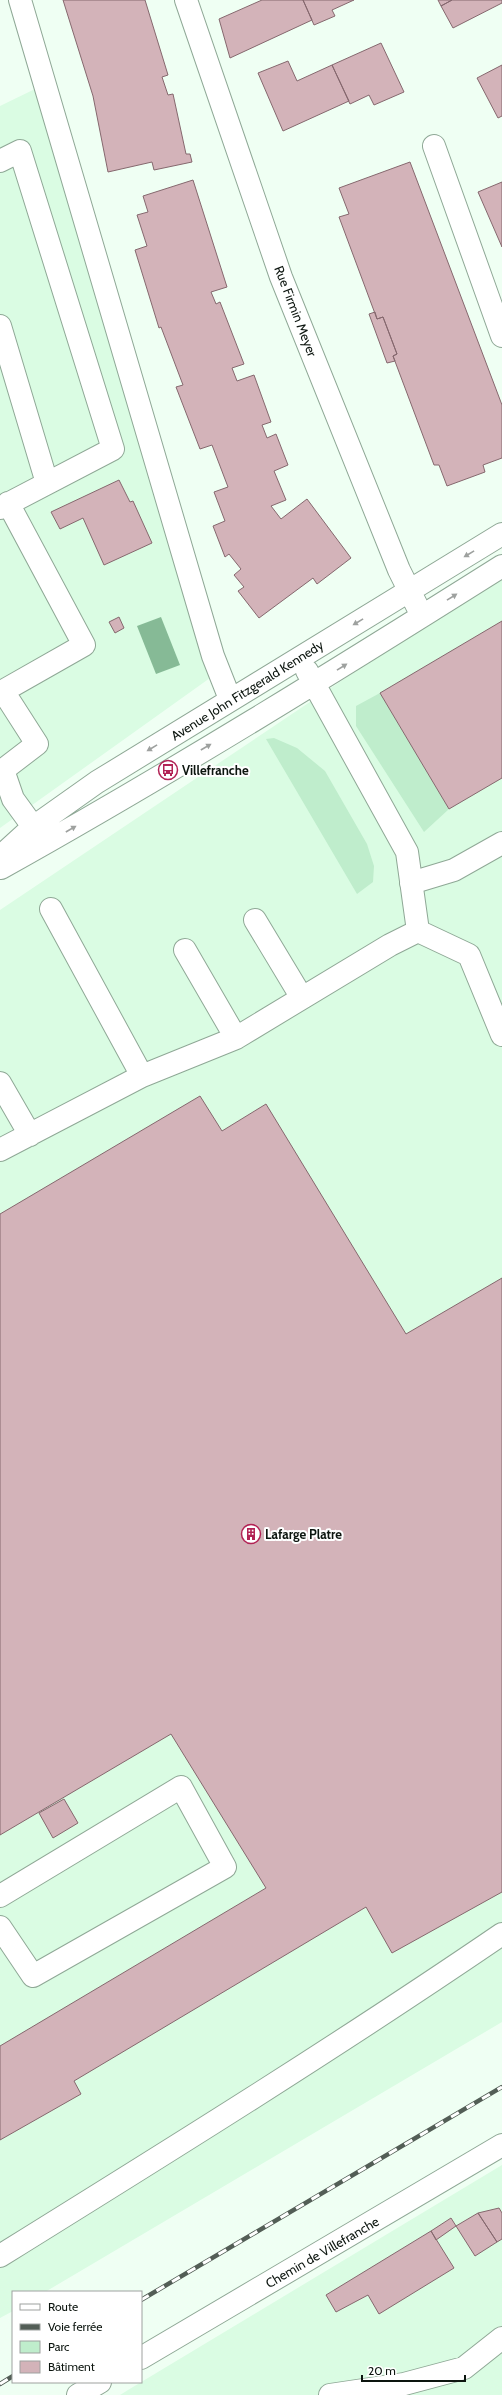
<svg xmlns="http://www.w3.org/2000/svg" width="502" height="2395" font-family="Cabin,sans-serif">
	<rect width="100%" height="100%" fill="#effff3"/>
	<path fill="#dafce3" d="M35,89L210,678L0,828V106Z
		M502,573V2022L45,2292H13V2311L0,2318V910Z
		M502,2165V2395H120L128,2390Z"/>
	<path fill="#bfedcc" d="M380,693L449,809L424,832L356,726V706Z
		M274,738L297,748L325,771L367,844L374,866L373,882L357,894L266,739Z"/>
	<path fill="#86ba96" d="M161,617L180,665L156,674L137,626Z"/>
	<path fill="#d3b3b9" stroke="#85686e" d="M63,0H145L168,75L162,77L168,95L173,94L186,154H190L192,162L154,170L152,162L108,172L93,96Z
		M262,0H303L312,20L230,58L219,19Z
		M303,0H354L332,10L335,16L314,25Z
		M438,0H452L441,6Z
		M452,0H502V3L453,28L441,6Z
		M381,43L404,92L374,105L369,95L350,104L332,65Z
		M288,61L297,81L332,65L349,101L283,131L258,73Z
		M502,65V116L498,118L477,78Z
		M410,162L502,405V458L483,465L485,472L447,486L439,465H434L393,356L397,354L383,317L377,319L339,217L349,214L339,188Z
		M193,180L227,287L211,292L216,304L220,302L244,364L232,368L237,381L254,375L271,422L262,425L267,438L276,434L288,465L274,471L286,500L271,506L281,519L307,499L351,558L317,584L313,578L259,618L238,591L244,587L234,575L241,569L229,554L225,557L213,526L225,521L214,492L228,487L212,445L200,449L176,387L183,385L161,327L159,328L135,250L147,246L137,215L148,212L143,196Z
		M502,182V247L478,192Z
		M375,312L377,319L383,317L397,354L393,356L395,361L387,363L369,314Z
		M119,480L130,502L133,501L152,543L104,565L83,518L60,529L51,512Z
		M119,617L124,628L115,633L109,622Z
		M502,621V778L449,809L380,693Z
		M200,1096L222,1131L266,1104L406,1334L502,1278V1892L392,1953L366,1907L74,2081L81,2094L0,2140V2046L266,1888L171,1734L0,1835V1214Z
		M64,1799L78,1823L53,1838L39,1813Z
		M499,2208L502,2213V2239L497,2242L478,2213Z
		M478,2213L497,2242L475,2256L456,2226Z
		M451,2218L456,2226L436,2240L431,2231Z
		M431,2231L454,2268L379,2314L368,2295L336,2312L326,2295Z"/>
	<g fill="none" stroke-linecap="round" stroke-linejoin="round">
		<g stroke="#8fa896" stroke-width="24">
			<path id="minor" d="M20,0L213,656L230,699
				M186,0L281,277L399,570L422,616
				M434,146L502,336
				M0,161L20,151L113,449L0,508
				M0,326L47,483
				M8,503L84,645L3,691L37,744L3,770L13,799L42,839
				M307,671L407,852L418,931L469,955L502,1035
				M0,857L32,828L97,782L502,534
				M1,868C171,773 337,670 502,566
				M411,883L454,870L502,843
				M51,909L142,1076
				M255,920L302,998
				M185,950L236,1038
				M0,1083L30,1135
				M0,1150L142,1076L236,1038L390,945L418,931
				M0,1896L181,1787L225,1867L33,1976L0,1927
				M0,2256C169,2151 338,2046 502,1934
				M141,2358L502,2145
				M78,2395L100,2382
				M330,2395L404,2384L464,2368L502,2338"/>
		</g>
		<use href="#minor" stroke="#fff" stroke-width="22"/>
		<g stroke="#535e56" stroke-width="4.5">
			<path id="rail" d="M141,2300L502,2087
				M0,2384L13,2376"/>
		</g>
		<use href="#rail" stroke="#fff" stroke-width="3" stroke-dasharray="9" stroke-linecap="butt"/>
	</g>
	<defs><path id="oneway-solid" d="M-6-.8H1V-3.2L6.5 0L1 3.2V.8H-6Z"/></defs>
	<g fill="#9ea19f">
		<use href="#oneway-solid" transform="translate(469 554) rotate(149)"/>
		<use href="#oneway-solid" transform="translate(452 597) rotate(-32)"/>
		<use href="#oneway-solid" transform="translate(358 622) rotate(149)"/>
		<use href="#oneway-solid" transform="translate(342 667) rotate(-32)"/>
		<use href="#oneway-solid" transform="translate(206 747) rotate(-30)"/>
		<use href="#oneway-solid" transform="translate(152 748) rotate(149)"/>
		<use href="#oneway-solid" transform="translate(71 829) rotate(-30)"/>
	</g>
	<defs>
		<g id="bus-ring" transform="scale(1)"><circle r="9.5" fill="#fff" stroke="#b22355" stroke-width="1.5"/><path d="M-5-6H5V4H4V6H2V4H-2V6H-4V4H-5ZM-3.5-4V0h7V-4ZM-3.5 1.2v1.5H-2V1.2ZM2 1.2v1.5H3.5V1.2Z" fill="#b22355"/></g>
		<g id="building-ring" transform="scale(1)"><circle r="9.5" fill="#fff" stroke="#b22355" stroke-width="1.5"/><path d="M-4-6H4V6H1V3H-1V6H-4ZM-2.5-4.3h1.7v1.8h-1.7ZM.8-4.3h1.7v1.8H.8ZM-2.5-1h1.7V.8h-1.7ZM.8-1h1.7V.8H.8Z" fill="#b22355"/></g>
	</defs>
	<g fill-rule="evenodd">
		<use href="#bus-ring" x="168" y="770"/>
		<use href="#building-ring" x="251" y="1534"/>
	</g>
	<g text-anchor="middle" stroke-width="4" stroke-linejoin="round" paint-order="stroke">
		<g font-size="13" fill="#0c150f" stroke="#fff">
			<text transform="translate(296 311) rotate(69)" y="5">Rue Firmin Meyer</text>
			<text transform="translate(247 690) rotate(-32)" y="5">Avenue John Fitzgerald Kennedy</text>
			<text transform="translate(322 2252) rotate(-30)" y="5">Chemin de Villefranche</text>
		</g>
		<g font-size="13" font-weight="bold" fill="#0c150f" stroke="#fff" text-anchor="start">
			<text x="182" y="775">Villefranche</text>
			<text x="265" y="1539">Lafarge Platre</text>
		</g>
	</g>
	<rect x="12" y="2291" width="130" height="92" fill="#ffffff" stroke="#9ea19f"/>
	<rect x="20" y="2304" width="20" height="6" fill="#ffffff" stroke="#9ea19f"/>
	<text x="48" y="2311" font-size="12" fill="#0c150f">Route</text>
	<rect x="20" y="2324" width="20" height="6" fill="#535e56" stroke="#9ea19f"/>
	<text x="48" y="2331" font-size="12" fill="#0c150f">Voie ferrée</text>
	<rect x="20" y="2341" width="20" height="12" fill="#bfedcc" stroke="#9ea19f"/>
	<text x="48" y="2351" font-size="12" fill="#0c150f">Parc</text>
	<rect x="20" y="2361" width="20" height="12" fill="#d3b3b9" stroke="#9ea19f"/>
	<text x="48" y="2371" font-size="12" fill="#0c150f">Bâtiment</text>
	<path d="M362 2375v6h103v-6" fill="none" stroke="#0c150f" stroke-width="2"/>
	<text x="368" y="2375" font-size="12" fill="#0c150f" stroke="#ffffff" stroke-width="3" paint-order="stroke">20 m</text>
</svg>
